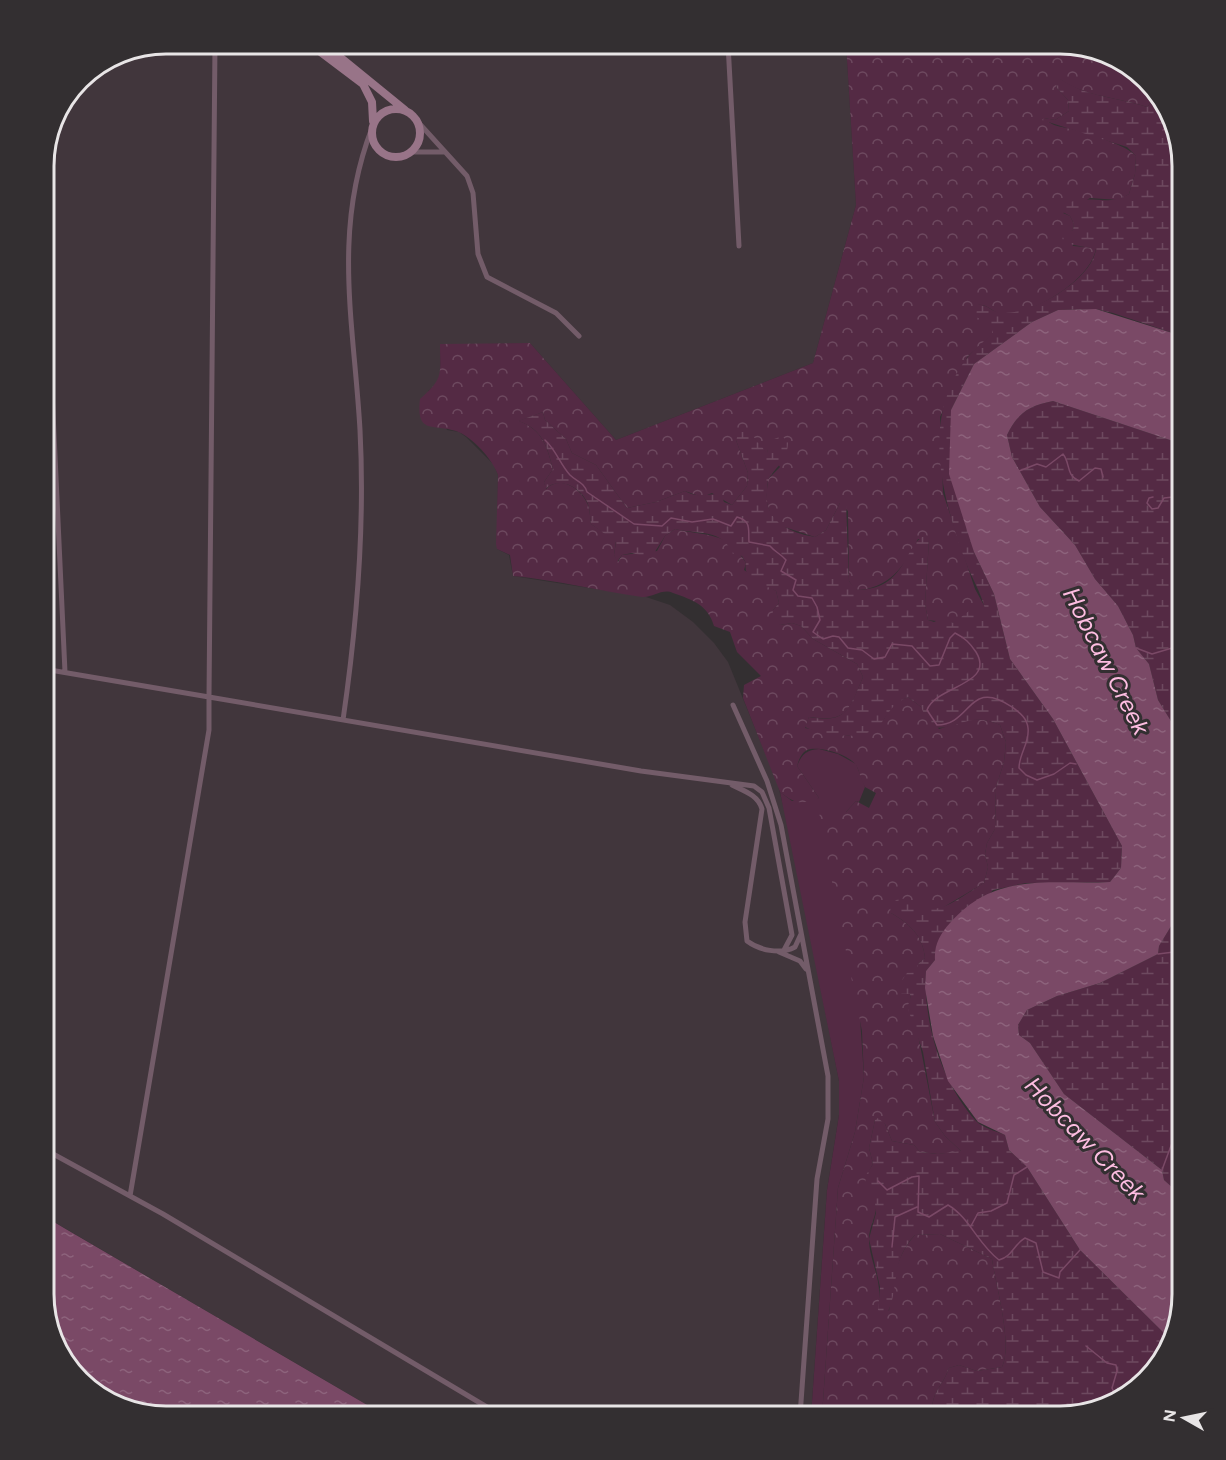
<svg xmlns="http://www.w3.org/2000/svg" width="1226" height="1460" font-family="Figtree,sans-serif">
	<defs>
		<pattern id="forest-crowns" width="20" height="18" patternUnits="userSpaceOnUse" patternTransform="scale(1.5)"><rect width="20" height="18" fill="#542a44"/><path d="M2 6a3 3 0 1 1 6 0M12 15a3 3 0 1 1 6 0" fill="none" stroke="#6d495f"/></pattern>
		<pattern id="wetland-marsh" width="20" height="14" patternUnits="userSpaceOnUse" patternTransform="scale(1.5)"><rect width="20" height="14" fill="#542a44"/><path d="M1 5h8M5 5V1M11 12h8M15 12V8" fill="none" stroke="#6d495f"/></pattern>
		<pattern id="water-ripples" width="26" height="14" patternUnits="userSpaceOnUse" patternTransform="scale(1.5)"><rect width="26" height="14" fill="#7a4966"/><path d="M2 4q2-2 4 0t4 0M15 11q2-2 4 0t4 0" fill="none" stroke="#8d637c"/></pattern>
	</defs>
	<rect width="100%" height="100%" fill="#332f31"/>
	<path fill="#41363c" d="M166,44H846L856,205L813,363L616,440L530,343L440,345V375L435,386L428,391L447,430L459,432L466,437L494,465L498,475L497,549L509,555L513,576L646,597L670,605L693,622L714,643L728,662L777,782L789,827L839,1081V1115L827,1190L811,1416H386L44,1216V157L56,111L85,74L119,53Z"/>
	<path fill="#542a44" d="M819,749L838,754L856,764L865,787L859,802L856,801L846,812L864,1077L855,1132L838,1188L822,1416H811L827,1190L839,1115V1081L780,792L792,801L819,798L797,766C802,754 806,750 819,749Z"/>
	<path fill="url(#forest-crowns)" d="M846,44H1068L1121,60L1158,94L1147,107C1118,97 1085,97 1060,79L1056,87L1068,100L1069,111L1055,120L1044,118C1054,128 1062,126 1075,130C1090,134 1126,145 1136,156L1135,174L1129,194L1119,200L1090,198L1063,213L1070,216L1074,224L1073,230L1068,233L1073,246L1096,248C1092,279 1032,316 1002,314C993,313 987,303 977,305L986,320L994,325L993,334L967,357L940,417L943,493L975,589L986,609L953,623L928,620L925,604L929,540L918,539C905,566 888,590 855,590L849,581L848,511L840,503L826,530L815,537L778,525L770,513L766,499L768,479L780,467L768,449L767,454L754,438L736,440L748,473L747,486L732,505L712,493L702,497L685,491L656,502L627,508L596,465L572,453L566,439L545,420L543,412L519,421C543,430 547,447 553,469L544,482L546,489C560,475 581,488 588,505C590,510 590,518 591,524L616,541L614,555L618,562L622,555L657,551L665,536L675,529C707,537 726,530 746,563L744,570L776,591L779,603L773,610L780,625L792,623L801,626L813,639L857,664L863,677C849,710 848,723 809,717L805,728L849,736L884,719L893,704L908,697L921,707L939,729C964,722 975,714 1000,725L1006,742L1004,762L996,787L995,829L987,843L985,854L988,867L984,883L937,911L918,908L891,913C910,924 923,936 925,958L919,963L910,994L935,1122L945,1136L962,1152L938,1154L920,1152L914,1145L892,1141L885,1124L875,1120L869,1148L873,1164C857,1189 874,1186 876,1207C876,1217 869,1227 869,1239C869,1259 881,1278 879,1298L889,1311C893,1284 895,1256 915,1235L940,1234L992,1259C996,1287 1013,1344 1002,1367L977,1371L959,1365L949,1368C941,1390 931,1391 932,1416H822L838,1188L855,1132L864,1077L862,1031L819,817L822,807L846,812L856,801L869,808L876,793L865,787C861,781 860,772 856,765C850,755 819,745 807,750C801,753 799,760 797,766L819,798C802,805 795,804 780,792L743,698L744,685L761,676L737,652L730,632L714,626C708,605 693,600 673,593C662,588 653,598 642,597C599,591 556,580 513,576L510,555L497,549L496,544L498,475C493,460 472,436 456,431C431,424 416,434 420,399C444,378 440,375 440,344L530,343L616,440L813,363L856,205Z"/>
	<path fill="url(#wetland-marsh)" d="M1059,78C1085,97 1118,97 1147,107L1158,94L1162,98L1182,165V336L1113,313L1096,309L1058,310L1032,322L974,364L951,410L974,552L994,594L1010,659L1053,719L1122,846L1121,868L1110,882L1026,883L993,890L926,971C923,1022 941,1082 976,1121C983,1128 996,1131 1005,1135L1009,1150L1027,1167L1080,1250L1172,1341L1170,1349L1128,1396L1061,1416H932C931,1391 941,1390 949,1368L959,1365L977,1371L1002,1367C1013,1344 996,1287 992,1259L940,1234L915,1235C888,1263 901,1292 885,1317L878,1310L880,1287L869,1239L876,1213L875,1203L865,1187L866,1175L873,1164L869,1148L875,1120L878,1118L885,1124L892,1141L914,1145L920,1152L938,1154L961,1151L945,1136L935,1122L923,1052L907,1006L911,1000L910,994H899L896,989L907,973L915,972L919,963L925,958C923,936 910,924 891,913L890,907L896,900L907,898C935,923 956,899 984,883L988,867L985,854L987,843L995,829L996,787L1004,762L1006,742L1000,725C967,710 958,732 930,727L921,707L908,697C886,707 890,717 875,729C859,741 821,735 805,727L809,717C847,724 849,709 863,677L857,664L813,639L801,626L792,623L780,625L772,620L773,610L779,603L776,591C763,584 742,580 746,563L742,556L733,554C722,528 699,535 675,529L665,536L651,558L632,553L622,555L617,562L614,555L616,542L591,524C590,518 590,510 588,504C581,487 560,476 545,489L544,482L553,469C547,447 543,429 518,421L543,412L545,420L566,439L572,453L596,465L627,508L656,502L685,491C698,499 707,493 721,494L724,502L732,505L747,486L748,473L736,440L739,432L748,430L767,453L769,441L782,436L788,442C788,459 778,465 769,478C767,482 767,487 767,492C764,521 790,533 815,537L826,530L840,503H846L849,581L856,590C908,590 903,544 926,535L929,540L925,604L928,620L934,622L942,618L953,623L969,611L985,609C981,593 972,578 966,563C942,497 920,420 967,358C974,349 985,341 993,333V325L976,317L977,304C987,304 993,313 1002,313C1032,315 1092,280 1096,249L1063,243L1062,234L1073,230L1074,224L1070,216L1061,211L1063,205C1090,192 1105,208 1129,194L1135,174L1136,156L1127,147L1042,120L1044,118L1055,120L1069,111L1068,100L1056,87Z
		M1053,401L1182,444V739L1158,700L1149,664L1136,648L1133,635L1118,606L1095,579L1075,545L1040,507L1012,457L1007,435C1018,413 1028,406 1053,401Z
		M1182,897V1196L1164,1180L1162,1170L1064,1094L1030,1043L1019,1035L1018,1025L1027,1010L1057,996L1100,983L1158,954L1159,946L1176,918Z"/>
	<path fill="url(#water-ripples)" d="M1096,309L1182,336V444L1053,401C1028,406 1018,413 1007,435L1012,457L1040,507L1075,545L1095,579L1118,606L1133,635L1136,648L1149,664L1158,700L1182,739V897L1176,918L1159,946L1158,954L1100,983L1057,996L1027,1010L1018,1025L1019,1035L1030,1043L1064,1094L1162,1170L1164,1180L1182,1196V1295L1172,1341L1080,1250L1027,1167L1009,1150L1005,1135L978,1122L948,1081L933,1036L925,988L926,971L935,960C934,945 940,934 950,923C996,871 1048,885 1110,882L1121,868L1122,846L1053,719L1010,659L994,594L974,552L949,474L951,410L974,364L1032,322L1058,310Z
		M44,1216L64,1228L386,1416H165L111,1404L64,1362L44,1295Z"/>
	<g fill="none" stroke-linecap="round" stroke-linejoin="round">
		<path stroke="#7a4966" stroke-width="1.5" d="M1163,130L1170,125
			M1175,226H1182
			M545,440C556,450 560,464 570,475C577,482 584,482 587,492L634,524L662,526L671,518L692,522L713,519L731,526L737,517C752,521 748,530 749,542L770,546C775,552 781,554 786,560L781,571L796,580L793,590L798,596L812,598L817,607L820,620L813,632L823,639L833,636L839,637L848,648L862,650L874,659L885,657L892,644L912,646L930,666L939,665L950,638L955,633C965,638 970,643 976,652C996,685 935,686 927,710L937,725C972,725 968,677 1012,707C1020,713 1027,718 1028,728C1030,742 1019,754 1019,768L1026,775L1037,780L1054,774L1070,763L1076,764
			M1019,471L1037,464L1046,467L1063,454C1071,464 1065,474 1079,481L1095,468L1101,469L1103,477
			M1153,497L1149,498L1147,503L1152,509L1158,508L1164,498L1182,496
			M1172,525L1182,517
			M1136,648L1152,654L1182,645
			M1182,729V730
			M1158,954L1182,951
			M1162,1170L1175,1135L1182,1129
			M878,1181L887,1190L912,1177L919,1176L918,1212L929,1217L948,1205C969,1217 978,1244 999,1260C1013,1256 1014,1244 1025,1238L1036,1243L1043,1272L1059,1278L1060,1272L1080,1250
			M971,1226L978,1213L991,1211L1007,1203L1014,1175L1027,1167
			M892,1247L895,1217L917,1207
			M1086,1346L1107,1363L1116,1365L1117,1371L1112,1388L1116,1397H1124
			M1022,1409L1035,1412L1046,1410L1048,1416"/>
		<path stroke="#735c69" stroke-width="5" d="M215,44L209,697L641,771L754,786L762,792L769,808L792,935L783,952
			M728,44L739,246
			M418,122L467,176L473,193L478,254L487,277L556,313L579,336
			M411,152H445
			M44,218L65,672
			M44,669L209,697V730L130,1196
			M733,705L767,781L781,825L828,1076V1119L817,1179L800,1416
			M343,720C357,624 365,526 360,430C354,324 332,231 372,128
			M732,785C744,791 758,795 762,809L745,922L747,941C759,950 780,955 795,947L801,934
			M779,952L800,961L806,969
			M44,1149L163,1214L502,1416"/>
		<path stroke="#987488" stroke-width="8" d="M310,44L363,84L372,102L373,121
			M324,44L405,110
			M372 133a24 24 0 1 1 48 0a24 24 0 1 1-48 0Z"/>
	</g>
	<g text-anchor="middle" stroke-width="6" stroke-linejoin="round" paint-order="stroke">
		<g font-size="24" font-style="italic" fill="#fdbde1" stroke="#332f31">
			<text transform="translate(1106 661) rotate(63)" y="8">Hobcaw Creek</text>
			<text transform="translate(1085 1139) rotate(46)" y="8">Hobcaw Creek</text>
		</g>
	</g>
	<path d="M0 0H1226V1460H0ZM166 54H1060A112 112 0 0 1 1172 166V1294A112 112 0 0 1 1060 1406H166A112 112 0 0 1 54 1294V166A112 112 0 0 1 166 54Z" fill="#332f31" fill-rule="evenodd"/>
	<path fill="none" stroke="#e8e5e6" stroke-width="3" d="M166 54H1060A112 112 0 0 1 1172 166V1294A112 112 0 0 1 1060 1406H166A112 112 0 0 1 54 1294V166A112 112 0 0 1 166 54Z"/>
	<g transform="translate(1184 1418) rotate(279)" stroke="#332f31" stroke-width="4.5" paint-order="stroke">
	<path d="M0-4.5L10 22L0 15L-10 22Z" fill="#e8e5e6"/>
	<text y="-9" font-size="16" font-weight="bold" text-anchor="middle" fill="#e8e5e6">N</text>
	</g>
</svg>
